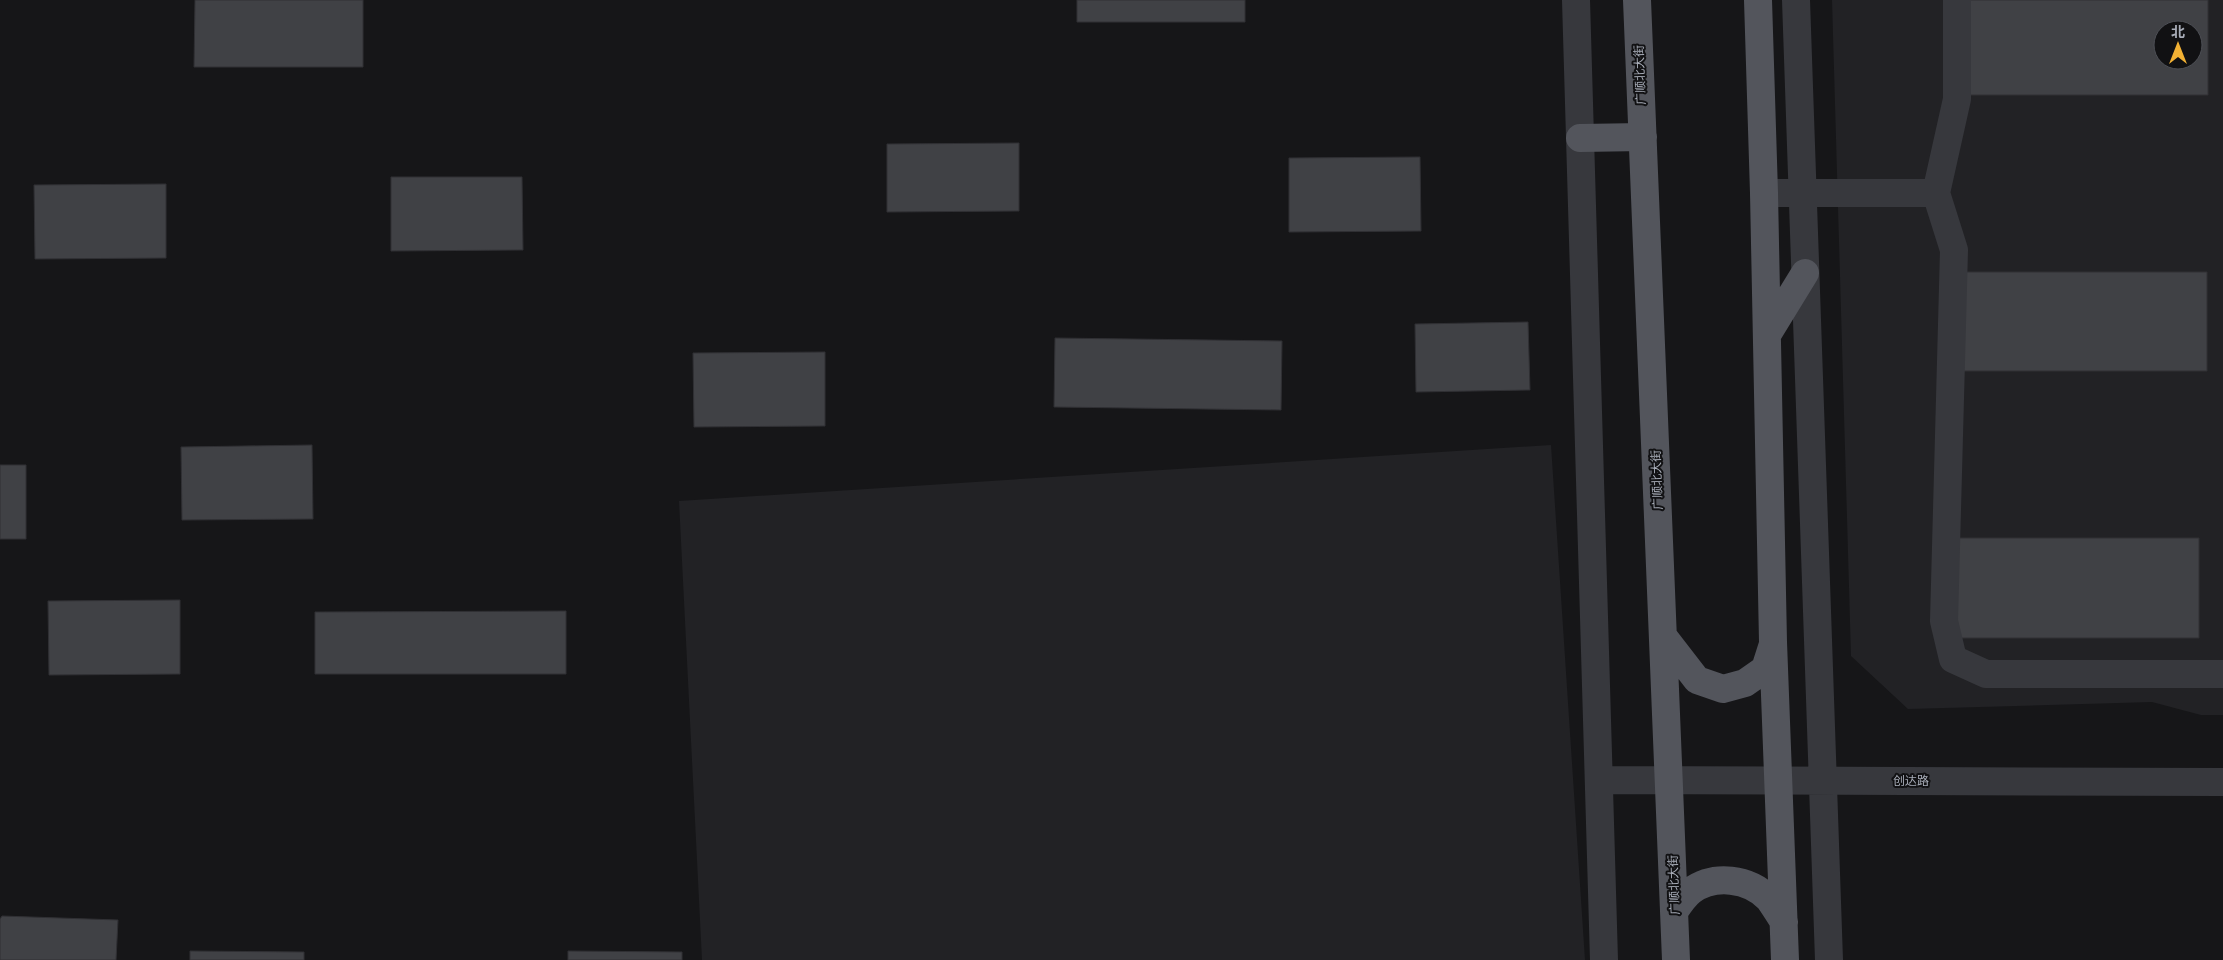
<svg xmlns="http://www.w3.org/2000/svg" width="2223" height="960" font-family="'Fira Sans Condensed','Noto Sans SC',sans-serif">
	<rect width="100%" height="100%" fill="#161618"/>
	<path fill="#222225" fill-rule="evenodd" d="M1832,0H2223V715H2201L2152,702L1908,709L1851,656ZM2163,30H2193V60H2163Z
		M1551,445L1585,960H702L679,501Z"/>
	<path fill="#404145" stroke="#303034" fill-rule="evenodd" d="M195,0H363V67H194Z
		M1077,0H1245V22H1077Z
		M1952,0H2208V95H1952ZM2163,30H2193V60H2163Z
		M1019,143V211L887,212V144Z
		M1420,157L1421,231L1289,232V158Z
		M391,177H522L523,250L391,251Z
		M166,184V258L35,259L34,185Z
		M1951,272H2207V371H1951Z
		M1528,322L1530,390L1416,392L1415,324Z
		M1055,338L1282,341L1281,410L1054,407Z
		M825,352V426L694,427L693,353Z
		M312,445L313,519L182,520L181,447Z
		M0,465H26V539H0Z
		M1943,538H2199V638H1943Z
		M180,600V674L49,675L48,601Z
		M566,611V674H315V612Z
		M2,916L118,920L116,960H0V919Z
		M190,951L304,952V960H190Z
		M568,951L682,952V960H568Z"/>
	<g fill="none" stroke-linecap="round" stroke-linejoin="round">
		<path stroke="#37383d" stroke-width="28" d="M1576,0L1604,960
			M1796,0L1829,960
			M1957,0V99L1936,193L1954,250L1944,621L1953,659L1986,674H2223
			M1764,193H1936
			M1599,780L2223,782"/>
		<path stroke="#53555c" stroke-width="28" d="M1637,0L1676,960
			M1758,0L1764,193L1773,642L1785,960
			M1580,138L1643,137
			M1767,335L1805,273
			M1663,636L1697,680L1723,689L1745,683L1765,669L1773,644
			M1676,909C1680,903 1685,896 1691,891C1714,874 1749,878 1769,899C1774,906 1779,914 1784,922"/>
	</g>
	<g text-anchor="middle" stroke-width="4" stroke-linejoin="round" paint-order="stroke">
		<g font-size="12" fill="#a8adb8" stroke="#111113">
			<text transform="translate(1640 75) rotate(-92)" y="4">广顺北大街</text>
			<text transform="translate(1657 480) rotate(-92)" y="4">广顺北大街</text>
			<text x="1911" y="785">创达路</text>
			<text transform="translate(1674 885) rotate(-92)" y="4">广顺北大街</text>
		</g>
	</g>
	<g transform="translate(2178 45)"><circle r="24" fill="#111113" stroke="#4d4f55"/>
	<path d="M0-4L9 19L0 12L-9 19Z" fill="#f2b134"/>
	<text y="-8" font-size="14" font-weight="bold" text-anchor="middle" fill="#a8adb8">北</text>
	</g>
</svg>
